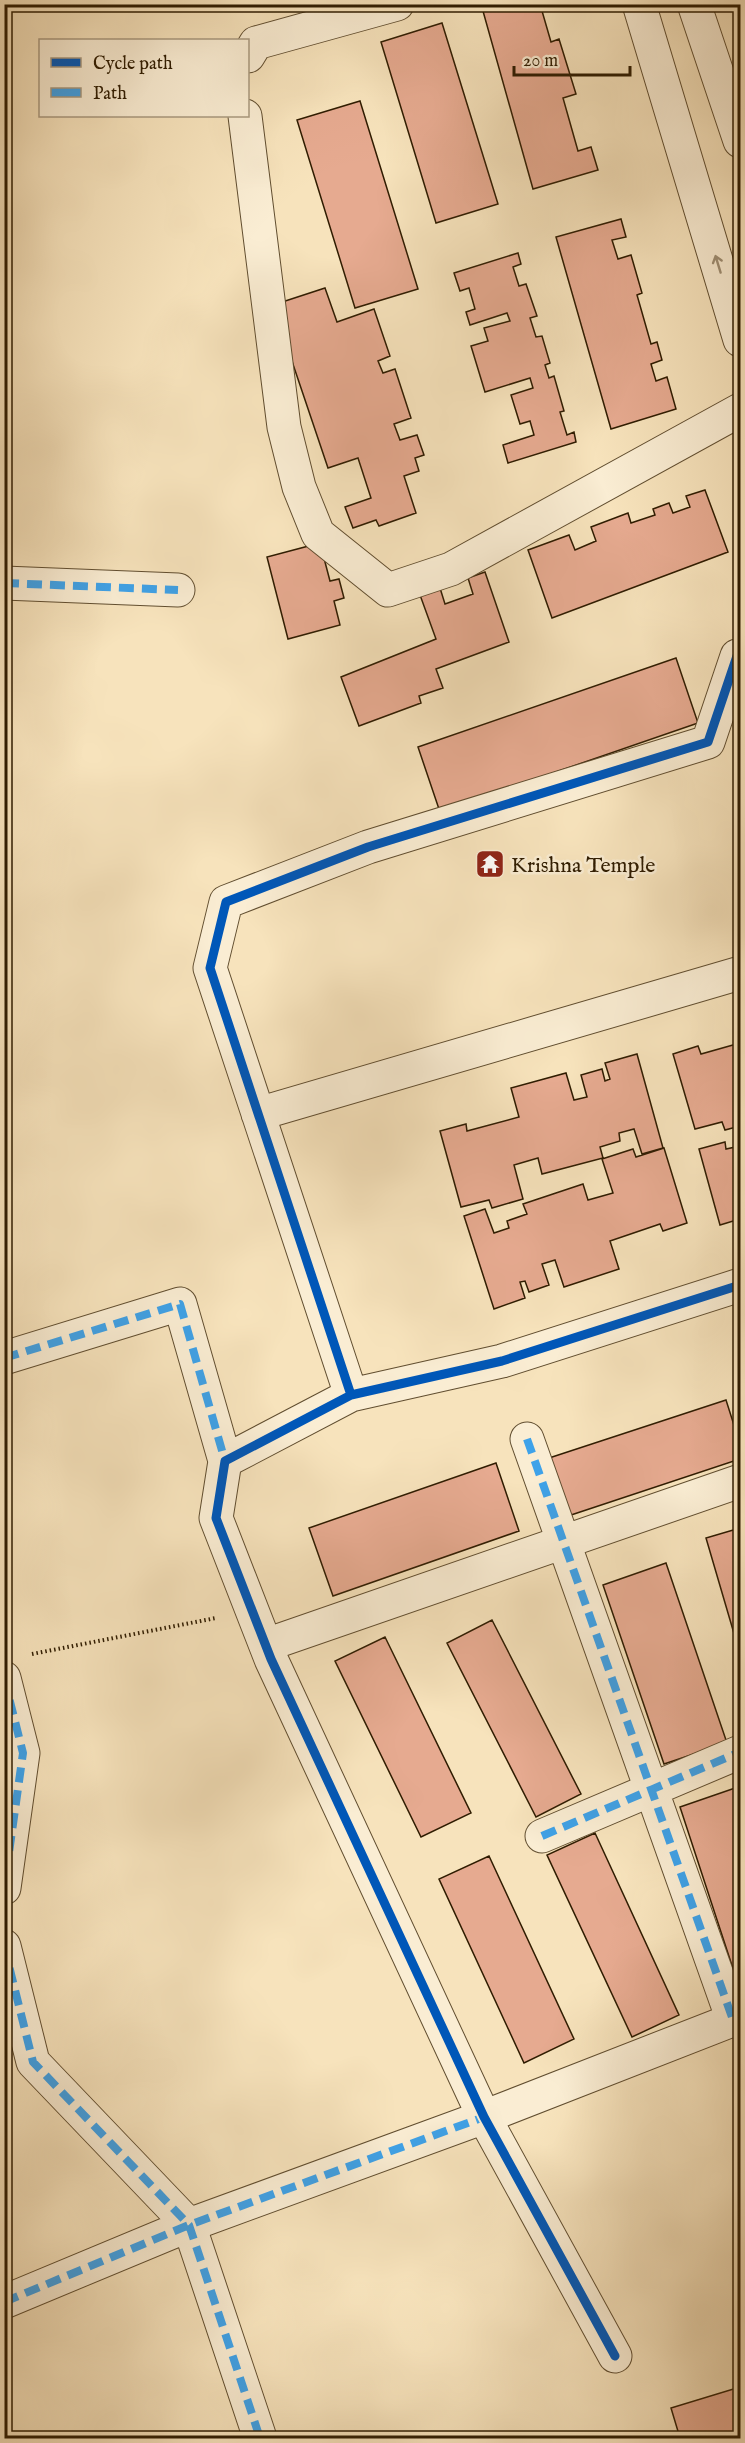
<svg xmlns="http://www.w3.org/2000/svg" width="745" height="2443" font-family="'IM FELL English',serif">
	<rect width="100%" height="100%" fill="#f7e3bc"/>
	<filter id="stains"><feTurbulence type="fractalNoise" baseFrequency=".00333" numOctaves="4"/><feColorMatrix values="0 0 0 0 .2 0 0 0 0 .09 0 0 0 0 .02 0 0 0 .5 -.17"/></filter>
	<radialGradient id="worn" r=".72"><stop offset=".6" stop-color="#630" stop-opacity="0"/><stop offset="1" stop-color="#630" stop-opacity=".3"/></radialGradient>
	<path fill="#e6aa90" stroke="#2f1c01" stroke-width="1.5" d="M481,4H540L551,42L559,39L576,94L563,98L578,151L591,147L598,170L533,189Z
		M442,23L498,204L436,223L381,42Z
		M360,101L418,289L355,308L297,120Z
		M621,219L626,237L612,240L618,259L631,255L642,293L637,295L651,344L657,342L662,360L651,364L656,381L667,377L676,409L611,429L556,237Z
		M518,253L521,264L513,267L519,286L526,284L537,316L530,318L536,337L542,336L550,363L545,365L549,378L554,376L564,411L560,412L567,435L574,432L576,442L508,463L503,445L534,435L530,421L520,424L511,395L533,388L530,378L485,392L471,346L488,341L484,328L510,321L507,313L470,325L466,312L475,309L469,288L460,291L454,273Z
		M325,288L337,322L374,309L390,356L378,361L383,373L395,369L411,418L394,424L400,440L417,435L424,455L415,458L419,471L404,476L416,513L379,526L376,520L353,528L345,507L371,498L358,458L328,468L273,305Z
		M705,490L728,552L552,618L528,550L569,535L575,550L596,541L591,527L628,513L631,523L655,515L653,509L669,503L673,513L690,507L686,496Z
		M320,543L330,581L339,579L344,598L334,601L340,625L288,639L267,557Z
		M485,572L509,642L436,669L443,688L419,696L421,703L359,726L341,677L436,639L420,595L440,588L445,604L473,594L468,578Z
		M676,658L698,723L440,812L418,747Z
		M740,1043V1126L725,1130L722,1122L695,1129L673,1054L698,1046L701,1054Z
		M637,1054L663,1148L642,1154L634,1129L619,1133L620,1141L600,1147L603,1158L542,1174L538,1158L514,1165L523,1199L492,1208L489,1200L461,1207L440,1131L466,1124L467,1131L519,1117L511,1088L566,1073L574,1100L587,1097L581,1075L602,1069L605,1081L610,1079L605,1063Z
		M725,1142L726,1149L740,1146V1219L720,1225L699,1149Z
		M664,1148L687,1223L663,1231L660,1224L610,1241L619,1269L564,1287L555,1260L542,1264L549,1285L529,1292L525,1281L520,1282L525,1298L494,1309L464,1216L485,1209L494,1233L509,1228L507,1221L527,1214L523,1204L583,1184L588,1200L613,1193L602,1159L633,1149L636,1157Z
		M726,1400L740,1444V1459L565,1517L546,1459Z
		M496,1463L519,1531L333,1596L309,1528Z
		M740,1528V1654L706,1538Z
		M666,1563L727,1743L664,1764L603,1585Z
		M492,1620L581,1794L536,1817L447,1643Z
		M385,1637L471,1813L421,1837L335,1661Z
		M738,1787L740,1795V1990L680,1807Z
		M595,1833L679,2015L632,2037L547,1855Z
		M489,1856L574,2039L524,2063L439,1879Z
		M740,2387V2438H680L671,2408Z"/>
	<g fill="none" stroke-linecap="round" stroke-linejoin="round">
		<g stroke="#614e30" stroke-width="35">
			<path id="minor" d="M639,4L740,340
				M694,4L740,141
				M248,56L256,43L397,4
				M245,116L284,427L299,487L318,534L388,590L451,569L740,410
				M4,583L178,590
				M258,1114L740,973
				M4,1358L180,1304L225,1461
				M351,1395L210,968L226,902L368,847L708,742L737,656H740
				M527,1439L733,2020
				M266,1645L740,1481
				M4,1678L23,1753L4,1888
				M542,1836L740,1752
				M4,1946L33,2062L189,2225L260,2438
				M4,2302L189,2225L484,2117L740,2017
				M615,2356L484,2117L271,1659L216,1518L225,1461L351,1395L502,1361L740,1285"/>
		</g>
		<path stroke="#2f1c01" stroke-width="4" stroke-dasharray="1.5 3" stroke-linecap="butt" d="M32,1654L216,1618"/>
		<use href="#minor" stroke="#faedd3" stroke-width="33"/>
		<path stroke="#3ea2e9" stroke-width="8" stroke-dasharray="15 8" stroke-linecap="butt" d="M4,583L178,590
			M4,1358L180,1304L225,1461
			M527,1439L733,2020
			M4,1678L23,1753L4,1888
			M542,1836L740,1752
			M4,1946L33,2062L189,2225L260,2438
			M4,2302L189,2225L484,2117"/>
		<g stroke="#faedd3" stroke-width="13">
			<path id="cycleway" d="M351,1395L210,968L226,902L368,847L708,742L737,656H740
				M615,2356L484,2117L271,1659L216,1518L225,1461L351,1395L502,1361L740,1285"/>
		</g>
		<use href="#cycleway" stroke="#0057b8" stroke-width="9"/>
	</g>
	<defs><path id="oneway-shaft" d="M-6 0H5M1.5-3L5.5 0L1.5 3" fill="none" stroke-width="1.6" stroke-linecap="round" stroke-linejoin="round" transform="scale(1.5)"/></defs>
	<use stroke="#9f8f74" href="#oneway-shaft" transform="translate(718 264) rotate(-107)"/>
	<defs>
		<g id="temple-square" transform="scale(1.5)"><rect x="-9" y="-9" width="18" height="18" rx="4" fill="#8f2418" stroke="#faedd3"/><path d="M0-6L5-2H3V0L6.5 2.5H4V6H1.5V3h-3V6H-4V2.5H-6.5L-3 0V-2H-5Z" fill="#fff"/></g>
	</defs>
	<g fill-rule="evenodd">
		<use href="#temple-square" x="490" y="864"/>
	</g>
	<g text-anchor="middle" stroke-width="5" stroke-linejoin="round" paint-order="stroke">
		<g font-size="22" fill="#2f1c01" stroke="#faedd3" text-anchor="start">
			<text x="511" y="872">Krishna Temple</text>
		</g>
	</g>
	<rect width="745" height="2443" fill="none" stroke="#f7e3bc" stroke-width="24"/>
	<rect x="6" y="6" width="733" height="2431" fill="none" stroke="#2f1c01" stroke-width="3"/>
	<rect x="12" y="12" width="721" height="2419" fill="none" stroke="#2f1c01" stroke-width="1.5"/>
	<rect x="39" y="39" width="210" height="78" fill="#faedd3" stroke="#a9997f" stroke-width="1.5"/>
	<rect x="51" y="58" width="30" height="9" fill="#0057b8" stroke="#a9997f" stroke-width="1.5"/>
	<text x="93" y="69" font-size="18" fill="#2f1c01">Cycle path</text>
	<rect x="51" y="88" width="30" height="9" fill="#3ea2e9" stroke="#a9997f" stroke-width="1.5"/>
	<text x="93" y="99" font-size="18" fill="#2f1c01">Path</text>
	<path d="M514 66v9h116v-9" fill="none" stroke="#2f1c01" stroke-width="3"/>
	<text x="523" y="66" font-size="18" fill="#2f1c01" stroke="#faedd3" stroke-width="4.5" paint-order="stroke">20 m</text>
	<rect width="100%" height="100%" filter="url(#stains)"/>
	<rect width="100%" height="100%" fill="url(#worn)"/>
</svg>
